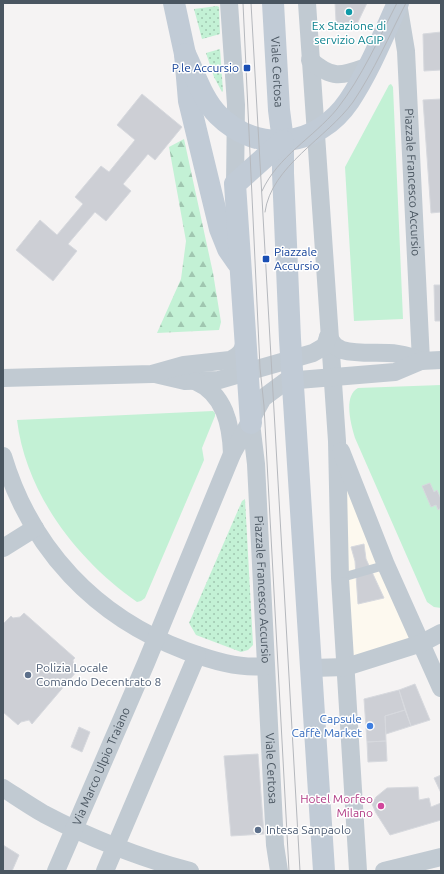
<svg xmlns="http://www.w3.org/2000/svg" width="444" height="874" font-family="Ubuntu,sans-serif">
	<defs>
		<pattern id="grass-dots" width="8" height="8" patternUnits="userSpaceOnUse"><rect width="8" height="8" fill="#c3f1d5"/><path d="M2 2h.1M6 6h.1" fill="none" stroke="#a0c6b0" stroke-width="1.8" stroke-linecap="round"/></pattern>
		<pattern id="forest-firs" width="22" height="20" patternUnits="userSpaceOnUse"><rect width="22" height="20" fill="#c3f1d5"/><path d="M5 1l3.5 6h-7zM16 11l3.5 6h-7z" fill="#a0c6b0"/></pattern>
	</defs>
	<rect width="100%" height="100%" fill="#f5f3f3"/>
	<path fill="#fdf9ef" d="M337,441L422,643L346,667Z"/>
	<path fill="url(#grass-dots)" d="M217,6L219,7L220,34L202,39L194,9Z
		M220,49L223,91L222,92L214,77L206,53Z
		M245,499L253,645L248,650L241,652L196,635L189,623L242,501Z"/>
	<path fill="url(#forest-firs)" d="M184,139L213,273L221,322L219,330L157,333L181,279L186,241L169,147Z"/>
	<path fill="#c3f1d5" d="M391,84L393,87L403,319L354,321L345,167L389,85Z
		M441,385V608L434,607L427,602L355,438C351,425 343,396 358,388Z
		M213,411L215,413V416L202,448L204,460L145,598L141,601L137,602C77,560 26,494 17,420Z"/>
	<path fill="#cdcfd5" stroke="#d7d9de" d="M335,3H367L356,26L350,29L343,27L336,21Z
		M441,32V70L424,71L423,34Z
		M142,94L182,127L155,160L148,154L123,184L131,191L106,221L95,212L68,244L77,251L53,281L16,250L40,220L57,235L83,204L75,197L101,166L109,172L135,140L117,125Z
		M441,99V212L431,213L423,100Z
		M434,285H441V321H435Z
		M430,483L434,492L437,490L441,499V508L438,510L436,505L431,507L422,486Z
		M364,544L366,559L384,598L358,604L355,561L351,547Z
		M24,613L75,658L73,660L74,668L77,671L32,724L29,720L21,722L18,725L3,712V624L11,616L13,618L20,617Z
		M415,684L430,720L411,726L399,690Z
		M399,690L405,710L385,716L386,741L367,742L364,699Z
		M405,710L411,726L386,734L385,716Z
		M79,727L90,732L82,752L71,747Z
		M386,741L387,761L368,762L367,742Z
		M258,754L264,834L231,836L224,756Z
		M441,775V793L434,778Z
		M418,787L419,800L429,798L431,807L441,803V820L390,835L376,813L372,804L376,797L387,788Z
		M3,845L19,855L12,871H3Z"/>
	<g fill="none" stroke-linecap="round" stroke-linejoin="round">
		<path stroke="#c1cad2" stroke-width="9" d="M340,578L386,565"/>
		<g stroke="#c1cad2" stroke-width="18">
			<path d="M229,3L236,105L235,184"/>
			<path d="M307,3L337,441L340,578L358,871"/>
			<path id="s1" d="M398,3L406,51L421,361"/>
			<path d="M310,60C333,80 341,76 369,66"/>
			<path d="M328,337L335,346L342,350C369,357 394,347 421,361"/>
			<path d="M155,374L185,381L219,380L313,353L325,346L328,337"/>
			<path d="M3,378L152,374L184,365L230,360C240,356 243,351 245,340"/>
			<path d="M195,381C225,394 231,425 232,454"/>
			<path id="s2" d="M251,423L256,464L275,845L279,871"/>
			<path d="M341,451L386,565L441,688"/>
			<path d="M3,456C31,549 95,617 186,651C211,660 239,669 265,666"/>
			<path d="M3,548L35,528"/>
			<path d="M312,668L346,667L422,643L441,633"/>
			<path d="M3,788C17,797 30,806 44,814C87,837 143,859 190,871"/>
			<path id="s3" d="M56,871L146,663L232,454L263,398L286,381L395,372L421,361L441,360"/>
			<path d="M105,871L197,655"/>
			<path d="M384,871L441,857"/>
		</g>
		<g stroke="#c1cbd6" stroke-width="22">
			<path d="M174,3L185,54L189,101L204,163L220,229L228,249L237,262"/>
			<path id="s4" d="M273,3L279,110L283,141V173L290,339L324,871"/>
			<path d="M185,54C195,74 202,99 218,115C258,155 318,147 349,101C369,71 383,36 398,3"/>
			<path d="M251,423L235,184L283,141"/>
		</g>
		<path stroke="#b5b8bd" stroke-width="1" d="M243,3L260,368L264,406L289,871
			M251,3L300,871
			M262,191C278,156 313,138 337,109C362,77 379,38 397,3
			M265,212C271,166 327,138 353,102C374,71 389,36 406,3"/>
	</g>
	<circle fill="#0f9aa8" stroke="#fff" stroke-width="1.5" cx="349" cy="12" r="4"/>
	<g fill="#1a4fb4" stroke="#fff" stroke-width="1.5">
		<rect x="243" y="64" width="8" height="8" rx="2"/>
		<rect x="262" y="255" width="8" height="8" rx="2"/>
	</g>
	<g fill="#5c6f8a" stroke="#fff" stroke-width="1.5">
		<circle cx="28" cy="675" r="4"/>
		<circle cx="258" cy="830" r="4"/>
	</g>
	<circle fill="#3f7fe0" stroke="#fff" stroke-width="1.5" cx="370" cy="726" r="4"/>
	<circle fill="#d1479c" stroke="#fff" stroke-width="1.5" cx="381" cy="806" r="4"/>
	<g text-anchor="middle" stroke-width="3" stroke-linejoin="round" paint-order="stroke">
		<g font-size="12" fill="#0d838f" stroke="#fff">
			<text x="349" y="30">Ex Stazione di<tspan x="349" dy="14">servizio AGIP</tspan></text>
		</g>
		<g font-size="12" fill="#164399" stroke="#fff" text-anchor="end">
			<text x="239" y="72">P.le Accursio</text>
			<text x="274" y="256" text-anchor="start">Piazzale<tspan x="274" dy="14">Accursio</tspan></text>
		</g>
		<g font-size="12" fill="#4a5661" stroke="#fff">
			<text dy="4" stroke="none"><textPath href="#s4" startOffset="69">Viale Certosa</textPath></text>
			<text dy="4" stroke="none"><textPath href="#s1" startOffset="180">Piazzale Francesco Accursio</textPath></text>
			<text dy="4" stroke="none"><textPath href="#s2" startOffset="167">Piazzale Francesco Accursio</textPath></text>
			<text dy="4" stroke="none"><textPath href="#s3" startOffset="114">Via Marco Ulpio Traiano</textPath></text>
			<text dy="4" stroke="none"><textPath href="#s2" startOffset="346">Viale Certosa</textPath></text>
		</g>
		<g font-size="12" fill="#4e5e75" stroke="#fff" text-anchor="start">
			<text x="36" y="672">Polizia Locale<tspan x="36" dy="14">Comando Decentrato 8</tspan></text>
			<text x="266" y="834">Intesa Sanpaolo</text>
		</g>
		<g font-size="12" fill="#366cbe" stroke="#fff" text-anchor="end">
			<text x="362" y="723">Capsule<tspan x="362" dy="14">Caffè Market</tspan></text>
		</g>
		<g font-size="12" fill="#b23c85" stroke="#fff" text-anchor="end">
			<text x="373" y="803">Hotel Morfeo<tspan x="373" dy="14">Milano</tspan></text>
		</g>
	</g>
	<rect width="444" height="874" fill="none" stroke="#4a5661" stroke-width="8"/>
</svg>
